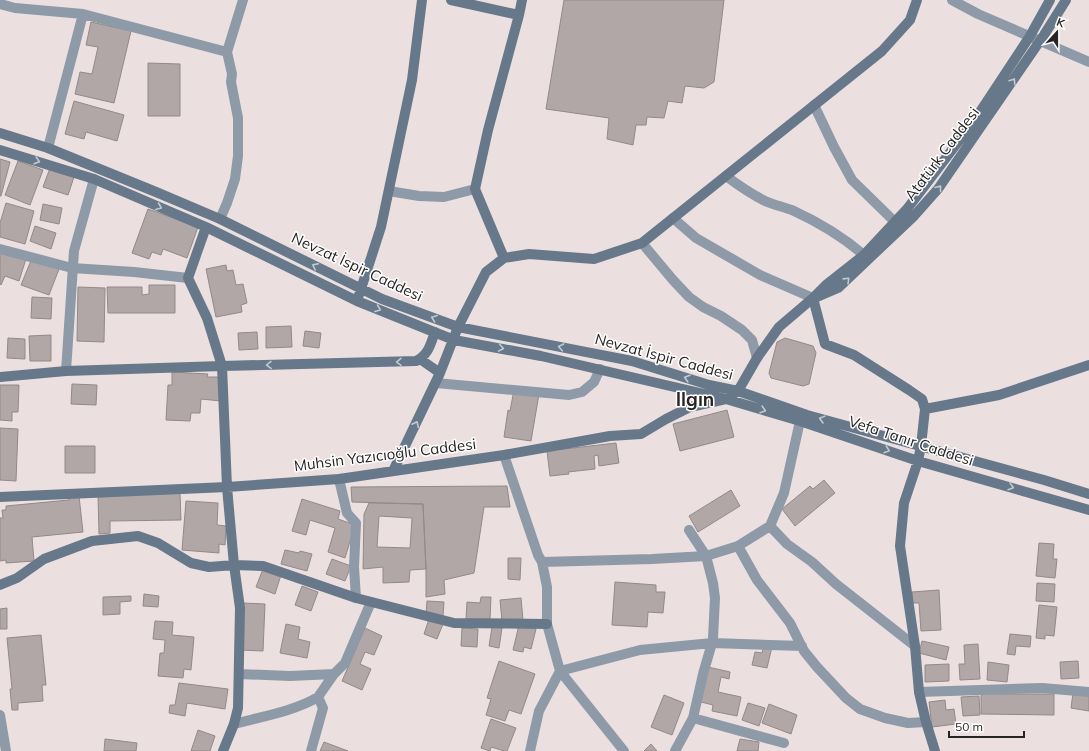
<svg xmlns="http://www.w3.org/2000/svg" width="1089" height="751" font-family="Mulish,sans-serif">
	<rect width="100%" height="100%" fill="#ebe0df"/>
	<path fill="#b2a7a7" stroke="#948989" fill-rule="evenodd" d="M564,0H724L714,82L704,88L685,86L682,103L668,101L664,118L647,117L646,125H636L633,145L607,139L609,118L546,109Z
		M91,22L131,31L114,103L75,94L80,72L92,74L98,47L86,45Z
		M148,63L180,64V116H148Z
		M74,101L124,115L117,141L86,132L84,139L65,134Z
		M0,159L10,162L1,196H0Z
		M18,161L43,170L30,205L5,195Z
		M50,168L74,177L68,195L43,187Z
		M6,203L34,211L25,244L0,237V223Z
		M43,204L62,208L59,224L40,220Z
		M148,209L198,227L187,258L163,249L161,255L152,252L149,259L132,253Z
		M35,226L56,233L51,249L30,241Z
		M0,251L26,259L19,281L5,276L1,285L0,284Z
		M32,258L59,269L49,295L21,285Z
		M226,265L227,271L233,270L236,285L243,284L247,303L241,305L242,312L216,317L206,269Z
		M149,285H175V313H108L107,287H142V295L149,294Z
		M78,287L105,288L104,342L77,341Z
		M32,297L52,298L51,319L31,318Z
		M291,326L292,347L266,348V327Z
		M305,331L321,333L319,348L303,346Z
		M257,332L258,349L239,350L238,333Z
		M51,335V361H30L29,336Z
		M8,338L25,339V359L7,358Z
		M785,338L813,346L816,353L809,384L803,386L771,378L769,373L777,342Z
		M172,372L208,374L207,377H222L221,401L201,399L200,413H191L190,421L166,420L168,385H172Z
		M72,384L97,385L96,405L71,404Z
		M0,385H19L18,412H12V421L0,420Z
		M514,390L539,394L531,441L504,437L508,410L510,411Z
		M727,410L734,437L680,451L673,424Z
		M0,428L18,429L16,481L0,480Z
		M616,443L619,463L599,466L598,455L594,456L595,469L568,472L569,474L550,476L547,451Z
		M65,446H95V473H65Z
		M824,480L835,493L795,526L782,509L810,486L813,489Z
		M507,486L510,507H484L474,573L444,580L445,594L426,597V569L423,504L352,502L351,487Z
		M731,490L740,506L698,532L689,516Z
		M180,493L181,520L110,521V533L99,534L98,495Z
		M79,496L83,532L32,537L34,561L6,563V560L0,561V518H3L2,510H6V506L69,500L68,497Z
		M302,499L340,511L338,519L355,525L345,558L328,552L335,528L310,520L306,535L292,531Z
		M186,501L218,503L217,525L226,526L225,545L219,544V553L182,550Z
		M369,503L423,504L426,569L410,570L409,582L383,583V567L363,569L364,514ZM379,516L412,518L410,548L377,547Z
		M1039,543L1054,544L1053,559H1057L1055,578L1036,576Z
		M285,550L299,553L300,551L312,554L307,571L281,564Z
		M508,558H521L520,580L508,579Z
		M332,559L351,566L345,581L326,574Z
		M263,569L281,575L275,594L256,587Z
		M615,582L656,585V592H665L663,613L648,612L647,627L612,625Z
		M1037,583L1055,584L1054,602L1036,601Z
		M302,586L318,592L311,611L295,605Z
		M939,590L941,630L921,631L919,603H913L912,592Z
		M144,594L159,596L158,607L143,606Z
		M131,596V601L120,602V614L103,615V597Z
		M481,597H491L490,620L466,619L467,602L480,603Z
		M521,598L523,620L502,621L500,600Z
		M427,601L444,602L443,616L426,615Z
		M243,603L265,604L263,651L241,650Z
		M1039,605L1057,607L1054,636L1045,635V639L1036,638Z
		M7,608V629H0V609Z
		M429,619L443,624L437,639L424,634Z
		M155,621L173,622L172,635L194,637L191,670L184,669L183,678L158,676L160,653H164L165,640L153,639Z
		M286,624L300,627L298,639L310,642L307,658L280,653Z
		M519,625L536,629L531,649L524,647L523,652L513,650Z
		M492,627L502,628L499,648L489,646Z
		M365,628L382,636L374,655L365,652L360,664L371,669L362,690L342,681Z
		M462,628L478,629L477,647L461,646Z
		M1010,634L1031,636L1030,647L1016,646L1015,655L1007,654Z
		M41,635L46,685H42L43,701L18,703V710H12L10,689H12L7,638Z
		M922,641L949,647L946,660L919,653Z
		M978,644L980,679L960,680L959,664H965L964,645Z
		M764,645L772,647L767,668L752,665L755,652L762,653Z
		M499,661L535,674L521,714L509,710L505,721L486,715L491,699L487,698Z
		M1078,661L1079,678L1061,679L1060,662Z
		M988,662L1009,665L1007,682L987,680Z
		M949,664V681L925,682V665Z
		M708,667L730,672L729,679L721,677L718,692L741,697L737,716L712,711L713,705L701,702Z
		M179,683L228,689L225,709L187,703L185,716L169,713L170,705H175Z
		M981,693L1001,694H1054V715L981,714Z
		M1073,693L1089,695V711L1071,708Z
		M664,695L684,703L672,735L651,727Z
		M979,696L980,715L963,716L961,697Z
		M945,700L946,710L954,709L956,724L932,727L929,702Z
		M748,703L765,708L759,726L742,720Z
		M769,704L797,715L791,734L762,723Z
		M491,719L516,728L507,751H504L491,747L490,751L481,748Z
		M198,730L215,736L210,751H191Z
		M105,739L137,743L136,751H104Z
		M740,739L759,742L758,751H737Z
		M324,742L348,751H320Z
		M651,744L657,751H644Z"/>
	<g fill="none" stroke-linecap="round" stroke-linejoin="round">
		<path stroke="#8e9aa7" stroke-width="10" d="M952,0L978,14L1089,62
			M0,4L15,8L83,14L227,52
			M814,105L834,147L852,180L895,222
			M48,148L83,14
			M726,176C738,185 751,194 765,201C774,205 784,207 794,211C818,222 844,238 864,255
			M389,191L419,196L444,197L475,189
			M673,218L696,238L760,275L813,298
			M220,219L227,203L235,179L238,156V118L231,82L232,74L227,52L243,0
			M642,243L673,280L689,297L703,307L721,316L742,330L752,340L757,358
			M0,249L72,268L134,272L188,278
			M66,371L74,251L94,179
			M436,383L569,395L582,392L594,382L600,369
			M504,455L538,555L542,562L547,587V624L560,671L624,751
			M339,479L347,513L356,523L354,567L356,598
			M770,526L787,544L812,562L836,584L915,646
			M738,546L757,580L790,623L804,651L817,667L846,698L860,709L885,718L908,723L926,722
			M542,562L652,559L706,556L738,546L770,526L784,493L800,421
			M239,674L290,676L334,674
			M919,692L1042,688L1089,692
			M0,715L6,751
			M693,718L784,743
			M234,724C260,717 295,711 318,697
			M311,751L323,708L318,697L334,674L345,663L371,602
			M530,751L539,711L560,671L640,650L712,643L802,646
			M675,751L693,718L703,674L712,643L713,638L715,598L713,583L706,556L689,530"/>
		<path stroke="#66788a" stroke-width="10" d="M451,0L519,15
			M0,133L48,148L156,192L220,219L382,299L458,327L632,361L709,385L738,391L807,415L1044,480L1089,494
			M0,150L94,179L206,227L357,301L454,340L541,356L726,399L800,421L918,461L1089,510
			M206,227L188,278L207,318L222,366L227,487L234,565L240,608L238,708L234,724L223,751
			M504,258L475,189L488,130L519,15L522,0
			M359,295L381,227L412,80L422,0
			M817,297L838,288L914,216L938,189L1044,35L1066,0
			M813,298L825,344L854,355L909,390L922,399L925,409L921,446L918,461L904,503L900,546L915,646L919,692L926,722L935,751
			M420,359L440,373
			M0,377L66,371L222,366L416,361C429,354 430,345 435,332
			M925,409L999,395L1089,365
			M393,471L440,373L458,327L486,272L504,258L529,254L594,259L642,243L882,51L910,20L917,0
			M0,497L227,487L339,479L504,455L610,436L641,434L666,419L690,407L726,399L738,391L757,358L779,327L813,298L826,285L864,255L907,209L974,121L1030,36L1050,0
			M0,585L17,578L44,559L92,541L138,536L158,543L191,563L209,567L234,565L263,566L356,598L454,623L547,624"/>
	</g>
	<defs><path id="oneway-chevron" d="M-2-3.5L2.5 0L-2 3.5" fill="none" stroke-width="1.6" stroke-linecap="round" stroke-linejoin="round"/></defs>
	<g stroke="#c2c9d0">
		<use href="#oneway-chevron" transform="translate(1013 81) rotate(-56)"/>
		<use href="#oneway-chevron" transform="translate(37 161) rotate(17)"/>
		<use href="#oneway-chevron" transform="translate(939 188) rotate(-52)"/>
		<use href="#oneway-chevron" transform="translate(159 207) rotate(23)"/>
		<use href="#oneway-chevron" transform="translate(315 266) rotate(-154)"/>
		<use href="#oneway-chevron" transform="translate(847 280) rotate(-44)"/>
		<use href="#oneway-chevron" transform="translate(378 309) rotate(22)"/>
		<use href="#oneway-chevron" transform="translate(434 318) rotate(-160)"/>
		<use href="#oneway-chevron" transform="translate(561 347) rotate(-169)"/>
		<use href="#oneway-chevron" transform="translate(501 348) rotate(10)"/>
		<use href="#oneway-chevron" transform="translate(399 362) rotate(179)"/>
		<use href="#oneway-chevron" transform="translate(269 365) rotate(179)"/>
		<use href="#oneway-chevron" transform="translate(687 378) rotate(-163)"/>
		<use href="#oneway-chevron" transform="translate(763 410) rotate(17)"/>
		<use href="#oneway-chevron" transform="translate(822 419) rotate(-165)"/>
		<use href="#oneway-chevron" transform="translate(416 424) rotate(-64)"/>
		<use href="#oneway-chevron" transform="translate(887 450) rotate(19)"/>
		<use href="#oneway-chevron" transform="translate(1011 487) rotate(16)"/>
	</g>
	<g text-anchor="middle" stroke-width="3" stroke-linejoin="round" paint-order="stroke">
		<g font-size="15" fill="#282423" stroke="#fff">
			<text transform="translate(942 154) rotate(-53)" y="5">Atatürk Caddesi</text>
			<text transform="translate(357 267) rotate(25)" y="5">Nevzat İspir Caddesi</text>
			<text transform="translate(664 357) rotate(15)" y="5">Nevzat İspir Caddesi</text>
			<text transform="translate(911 441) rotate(18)" y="5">Vefa Tanır Caddesi</text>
			<text transform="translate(385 455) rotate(-7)" y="5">Muhsin Yazıcıoğlu Caddesi</text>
		</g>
		<g font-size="19" font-weight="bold" fill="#282423" stroke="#fff">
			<text x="695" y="406">Ilgın</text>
		</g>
	</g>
	<g transform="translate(1057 32) rotate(21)" stroke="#ffffff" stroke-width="3" paint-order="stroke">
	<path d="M0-3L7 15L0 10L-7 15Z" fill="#282423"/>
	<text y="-6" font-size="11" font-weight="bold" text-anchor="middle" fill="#282423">K</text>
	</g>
	<path d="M949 731v6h75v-6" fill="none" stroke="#282423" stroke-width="2"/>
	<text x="955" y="731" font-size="12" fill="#282423" stroke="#ffffff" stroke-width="3" paint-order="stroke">50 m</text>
</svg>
